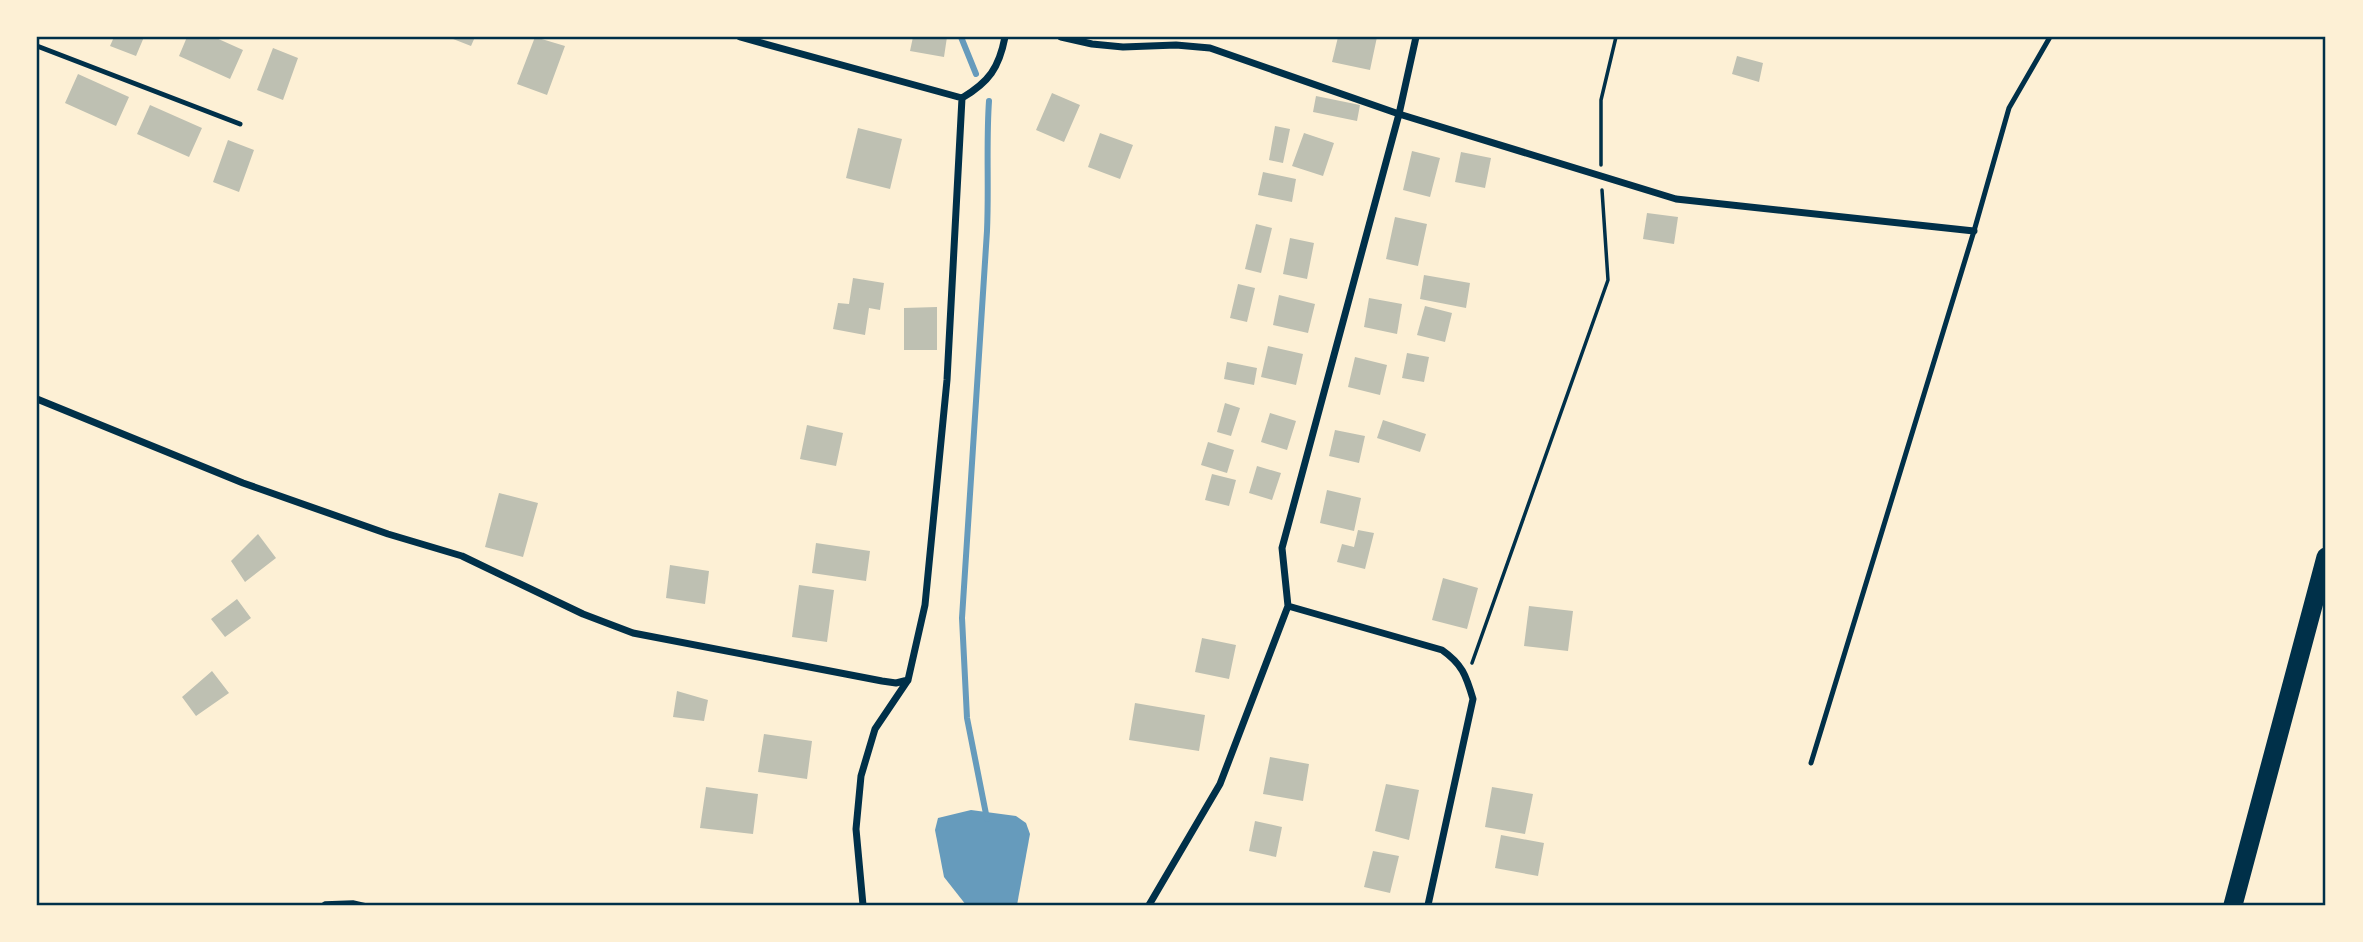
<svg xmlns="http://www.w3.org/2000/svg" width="2363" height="942" font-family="'DejaVu Sans',sans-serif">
	<rect width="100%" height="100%" fill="#fdf0d5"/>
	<path fill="#669bbc" d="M971,810L1016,816L1026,823L1030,834L1017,905H966L944,877L935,830L938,818Z"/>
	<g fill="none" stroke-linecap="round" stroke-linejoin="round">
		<path stroke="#669bbc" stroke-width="6" d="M961,37L976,74
			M987,819L967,718L962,618L987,231C989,187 986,144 989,101"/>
	</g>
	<path fill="#bec0b2" d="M114,37H144L136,56L110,46Z
		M187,37H214L243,50L230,79L179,56Z
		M448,37H475L471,46Z
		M535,37L565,46L547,95L517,84Z
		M913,37H947L944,57L910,51Z
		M1338,37H1377L1370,70L1332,62Z
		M273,48L298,58L283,100L257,90Z
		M1737,56L1763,63L1759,82L1732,74Z
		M78,74L129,97L116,126L65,103Z
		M1052,93L1080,105L1064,142L1036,130Z
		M1316,96L1360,105L1357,121L1313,112Z
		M150,105L202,128L189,157L137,134Z
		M1275,126L1290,129L1283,163L1269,160Z
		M858,128L902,139L890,189L846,178Z
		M1100,133L1133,145L1120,179L1088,167Z
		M1304,133L1334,143L1323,176L1292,166Z
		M228,140L254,150L239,192L213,182Z
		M1412,151L1440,158L1430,197L1403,190Z
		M1461,152L1491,158L1485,188L1455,182Z
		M1263,172L1296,179L1292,202L1258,195Z
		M1647,213L1678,217L1674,244L1643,239Z
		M1395,217L1427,224L1418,266L1386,259Z
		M1256,224L1272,228L1261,273L1245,269Z
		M1290,238L1314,243L1307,279L1283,274Z
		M1424,275L1470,283L1466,308L1420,299Z
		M853,278L884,283L880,310L869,308L865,335L833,329L838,303L849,304Z
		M1238,284L1255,288L1247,322L1230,318Z
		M1279,295L1315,304L1308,333L1273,325Z
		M1369,298L1402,304L1397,334L1364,327Z
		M1425,306L1452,313L1445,342L1417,335Z
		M937,307V350H904V308Z
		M1268,346L1303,354L1296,385L1261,377Z
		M1407,353L1429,357L1424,382L1402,378Z
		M1355,357L1387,365L1380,395L1348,387Z
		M1227,362L1257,368L1254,385L1224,379Z
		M1225,403L1240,408L1231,436L1217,432Z
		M1270,413L1296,421L1287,450L1261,442Z
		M1383,420L1426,434L1420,452L1377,438Z
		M807,425L843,433L836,466L800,459Z
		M1335,430L1365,436L1359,463L1329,456Z
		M1208,442L1234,450L1227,473L1201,465Z
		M1257,466L1281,473L1272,500L1249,493Z
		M1212,474L1236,480L1229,506L1205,500Z
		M1327,490L1361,498L1354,531L1320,523Z
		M499,493L538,503L523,557L485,547Z
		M1358,530L1374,533L1365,569L1337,562L1342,544L1354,547Z
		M258,534L276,558L245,582L231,561Z
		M816,543L870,551L866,581L812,573Z
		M670,565L709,571L705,604L666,598Z
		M1443,578L1478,588L1467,629L1432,620Z
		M799,585L834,590L827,642L792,637Z
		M237,599L251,618L225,637L211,619Z
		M1529,606L1573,611L1568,651L1524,646Z
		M1202,638L1236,645L1229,679L1195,672Z
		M212,671L229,693L196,716L182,697Z
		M677,691L708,700L704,721L673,717Z
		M1135,703L1205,715L1199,751L1129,740Z
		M764,734L812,741L807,779L758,772Z
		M1270,757L1309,764L1303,801L1263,794Z
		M1386,784L1419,790L1409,840L1375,831Z
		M706,787L758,794L753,834L700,828Z
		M1492,787L1533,794L1525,834L1485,827Z
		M1255,821L1282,827L1276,857L1249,851Z
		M1501,835L1544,843L1538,876L1495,868Z
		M1373,851L1399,856L1390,893L1364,887Z"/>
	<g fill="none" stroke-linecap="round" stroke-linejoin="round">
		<path stroke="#003049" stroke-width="3.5" d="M1601,165V100L1616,37
			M1472,663L1608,280L1602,190
			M322,905L325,903L353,902L366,905"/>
		<path stroke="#003049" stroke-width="5" d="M37,46L240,124
			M1811,763L1974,231L2009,108L2050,37"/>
		<path stroke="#003049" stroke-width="7" d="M740,37L962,98
			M1061,37L1092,44L1123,47L1176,45L1210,48L1399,114L1676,199L1974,231
			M37,399L243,483L388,534L462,556L583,614L633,633L882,681L896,683L908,680
			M1288,606L1442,650C1462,664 1466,675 1473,699L1428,905
			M863,905L856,829L861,776L875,729L908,680L925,605L947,380L962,98C989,82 999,68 1005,37
			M1149,905L1220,784L1288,606L1282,548L1399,114L1416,37"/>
		<path stroke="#003049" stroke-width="19" d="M2233,905L2326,557"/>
	</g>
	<rect width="2363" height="942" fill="none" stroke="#fdf0d5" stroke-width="77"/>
	<rect x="38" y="38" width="2286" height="866" fill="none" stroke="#003049" stroke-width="2.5"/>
</svg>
